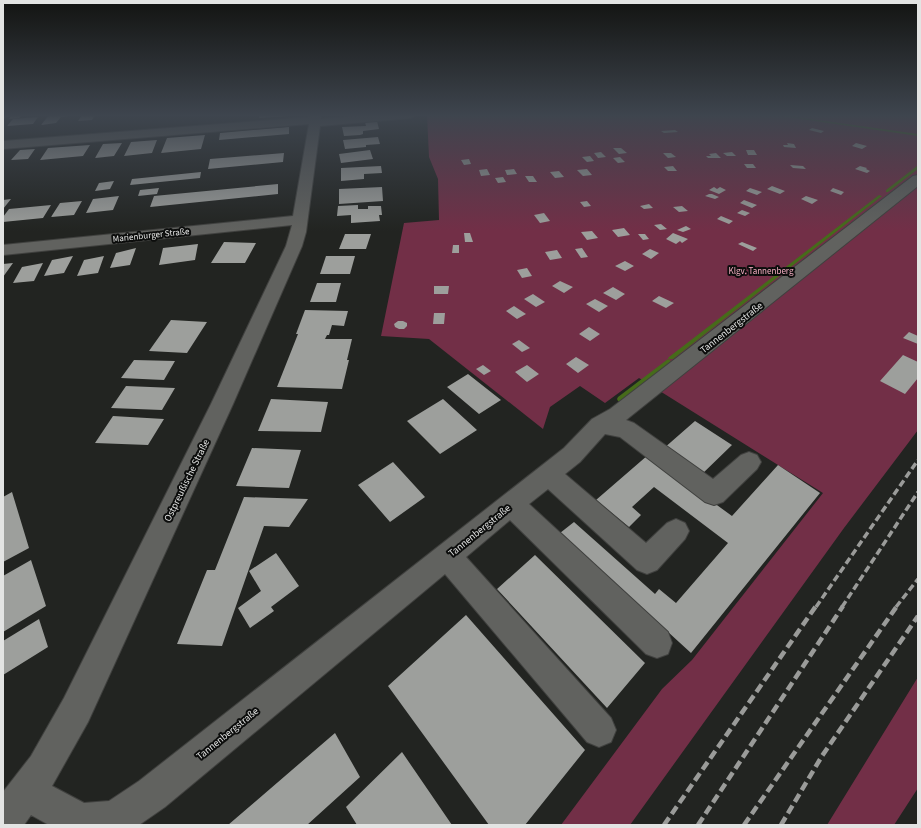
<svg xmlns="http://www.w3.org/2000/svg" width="921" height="828" font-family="'Source Sans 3',sans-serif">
	<rect width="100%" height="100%" fill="#222421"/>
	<path fill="#722f47" d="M427,115H918V430L844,528L630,825H561L662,689L692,660L823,493L639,378L605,403L580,386L550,407L543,429L429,339L381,336L404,223L439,220L438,179L429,157Z
		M918,677V788L894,825H827Z"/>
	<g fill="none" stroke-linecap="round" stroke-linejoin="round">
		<path fill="#466b1a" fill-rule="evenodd" d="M774,115H782L918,134V136Z
			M917,166H918V169L888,192H886V190Z
			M879,195L882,196L673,359H669L668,358L669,357Z
			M668,359L671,361L670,362L622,401H618L617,399L618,397Z"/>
	</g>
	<path fill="#9d9f9c" d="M3,115H22L19,118L9,119L11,116L6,117L3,120Z
		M49,115H67V116L61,117L56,123L41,125Z
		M82,115H95L92,120L78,121Z
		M259,115H286V116L259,118Z
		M38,117L33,124L7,126L13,119Z
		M377,121L379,129L363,131V134L360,135L344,136L342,127L366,126L365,122Z
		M289,127V134L219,140L220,133Z
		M812,128L824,131L821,133L809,130Z
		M675,130L678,132L664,133L661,131Z
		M205,135L201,149L161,153L167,138Z
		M378,137L380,144L366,145V147L345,149L343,140Z
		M157,140L152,153L124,156L131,142Z
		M122,143L114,156L95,158L103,144Z
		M787,143L794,144L796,148L784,147L783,145H788Z
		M856,143L867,146L862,149L852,146Z
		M90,145L83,156L40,160L48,148Z
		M613,148H621L627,153L619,154Z
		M35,149L28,159L11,160L20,150Z
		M370,150L373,159L341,163L339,154Z
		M746,150H754L757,155H748Z
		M601,152L606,157L598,158L594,153Z
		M732,152L736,156H727L723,153Z
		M284,153L283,162L208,169L210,159Z
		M663,153H671L676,157L668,158Z
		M716,153L721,158H708L706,156H711L709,154Z
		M590,156L594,161L587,162L582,157Z
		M620,157L625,162L618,163L613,158Z
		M469,159L471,164L464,165L461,160Z
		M744,164H753L756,168H747Z
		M790,165L803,166L806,169L793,168Z
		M381,166L382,173L364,174V179L341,181V168Z
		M673,166L677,171H668L664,167Z
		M860,166L867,168L866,169L870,171L867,173L855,169Z
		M487,169L490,175L481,176L479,170Z
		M514,169L517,174L507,175L505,170Z
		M587,169L592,175L583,176L577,170Z
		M559,171L564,177L555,178L550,172Z
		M201,172L200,178L130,185L132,179Z
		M525,176H533L537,182H529Z
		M503,177L506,182L498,183L495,178Z
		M114,181L110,189L95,191L99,183Z
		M278,184V194L150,207L154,196Z
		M772,186L785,191L780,194L767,189Z
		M382,187L383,201L339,204V189Z
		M714,187L717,189L720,187L726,190L719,194L709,190Z
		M159,188L157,194L138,196L140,190Z
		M750,188L762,192L757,195L746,191Z
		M833,188L844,192L841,195L830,191Z
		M709,194H712L719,197L715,199L705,196Z
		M119,196L113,210L86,213L93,199Z
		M806,196L818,200L812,204L801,199Z
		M11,199L3,209V200Z
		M744,200L757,205L752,208L740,203Z
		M82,201L74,215L51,217L60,203Z
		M587,201L591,206L584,207L580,202Z
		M649,204L653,208L644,209L640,206Z
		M51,205L43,218L3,222V217L9,209Z
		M358,205V209H368V206H381L382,215H379L380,221L351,223V215L337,216L338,206Z
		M682,206L688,211L679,212L673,207Z
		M742,210L750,213L745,216L737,213Z
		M544,213L550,221L540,223L534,215Z
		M721,216L733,221L729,224L717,219Z
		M661,224L667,229L660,230L654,225Z
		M686,226L691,229L683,232L677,230Z
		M624,228L630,235L618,237L612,230Z
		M592,231L598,238L587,240L581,232Z
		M464,233H470L473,242H465Z
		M673,233L688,239L682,243L680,241L676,244L666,239Z
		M345,234H371L366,249H339Z
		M638,234H645L649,239L643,240Z
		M224,242L256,243L245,263H211Z
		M742,242L757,248L753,251L738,244Z
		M198,244L195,260L159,265L163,248Z
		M453,245H459V253H452Z
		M136,248L130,265L110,268L116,253Z
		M582,248L588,257L581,258L575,249Z
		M650,249L659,253L651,259L642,254Z
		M557,250L562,258L550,260L545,252Z
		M73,256L64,273L44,276L52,260Z
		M104,256L98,273L77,276L84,260Z
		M326,256H355L350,274H320Z
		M625,261L634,266L625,271L615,266Z
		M13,263L3,277V264Z
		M43,263L34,281L13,283L22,267Z
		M527,268L532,276L522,278L517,270Z
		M560,281L573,287L564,293L552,286Z
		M317,283H341L336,302H310Z
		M434,286H449L448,294H434Z
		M613,287L625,294L616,300L603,293Z
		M533,294L545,302L536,307L524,299Z
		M659,296L674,303L666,308L652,301Z
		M595,299L608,306L599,312L586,304Z
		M514,306L526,314L517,319L506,311Z
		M305,310L348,311L344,326L332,325L329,335H327L325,339H352L347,360H349L342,389L277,387L298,334H296Z
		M434,313H445L444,324H433Z
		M171,320L207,322L187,353L149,351Z
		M398,321H403L407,323V326L404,329H399L395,327L394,324Z
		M589,327L600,334L590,341L579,334Z
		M909,332L918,336V344L903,338Z
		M519,340L530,348L522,352L512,344Z
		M903,355L918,362V378L905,394L880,381Z
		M576,357L589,365L578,373L566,364Z
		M134,360L175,361L164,380L121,378Z
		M483,365L491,371L484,375L476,369Z
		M527,365L539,374L527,382L515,372Z
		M468,374L501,400L479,414L447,387Z
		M126,386L175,388L162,410L111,408Z
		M271,399L328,402L321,432L258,431Z
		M443,399L477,430L440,454L407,421Z
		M113,416L164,419L148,445L95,443Z
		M695,421L732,445L700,476L663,449Z
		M252,448L301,450L289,488L236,486Z
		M648,455L732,516L778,465L820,493L691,653L560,533L574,522L655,594L659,589L676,603L728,543L654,487L632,507L641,515L629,527L596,500Z
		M393,462L425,497L390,522L358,485Z
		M12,492L29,548L3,562V497Z
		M244,497L308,499L289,527L264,526L222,646L177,644L207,570H215Z
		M276,553L299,586L271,607L274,611L250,628L238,608L261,591L249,571Z
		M535,555L645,663L607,708L497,589Z
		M31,560L46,606L3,632V576Z
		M466,615L585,750L525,825H489L388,686Z
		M39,619L48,647L3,675V641Z
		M335,733L360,777L307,825H228Z
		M402,752L452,825H357L346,807Z"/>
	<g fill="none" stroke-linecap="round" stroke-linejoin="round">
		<g stroke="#40413f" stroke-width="2">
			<path id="minor" d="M311,115H321V119L371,115H416L411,118L320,126L306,232L302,246L233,404L88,722L52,786L84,803L109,801L139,781L564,448L592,419L610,409L913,176L918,175V186L626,420L634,423L713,479L741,455L749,452L757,455L761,462L757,469L723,502L714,505L705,502L620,437L605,434L580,462L565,474L646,543L667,523L676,519L685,523L689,531L685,539L657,570L647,574L637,570L548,489L529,504L668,632L672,643L668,654L657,658L646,654L510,520L466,557L611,718L616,730L611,742L599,747L587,742L445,574L165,807L139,825H49L31,815L24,825H3V792L31,756L64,698L211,404L286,246L292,225L3,255V245L293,216L309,124L3,149V141L310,117Z"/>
		</g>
		<use href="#minor" fill="#61625f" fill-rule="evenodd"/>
		<path stroke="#9a9b99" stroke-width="3.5" stroke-dasharray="7 3.5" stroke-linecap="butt" d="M816,607L918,460
			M842,607L918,492
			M896,607L918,579"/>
		<path stroke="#9a9b99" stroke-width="4.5" stroke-dasharray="9 4.5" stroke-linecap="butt" d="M664,825L816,606
			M698,825L843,606
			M744,825L897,606
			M781,825L822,756L918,616"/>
	</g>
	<linearGradient id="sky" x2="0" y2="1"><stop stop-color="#131412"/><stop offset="0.5" stop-color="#3e454e"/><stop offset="1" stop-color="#3e454e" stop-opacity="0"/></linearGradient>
	<rect width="921" height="231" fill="url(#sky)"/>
	<g text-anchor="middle" stroke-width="4" stroke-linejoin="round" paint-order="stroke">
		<g font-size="9" fill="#e3e4e3" stroke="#0c0d0c">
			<text transform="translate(151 235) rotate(-6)" y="3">Marienburger Straße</text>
		</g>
		<g font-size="9" fill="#f5aec3" stroke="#0c0d0c">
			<text x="761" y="274">Klgv. Tannenberg</text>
		</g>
		<g font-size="10" fill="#e3e4e3" stroke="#0c0d0c">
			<text transform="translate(731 327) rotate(-38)" y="4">Tannenbergstraße</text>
			<text transform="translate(186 480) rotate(-64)" y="4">Ostpreußische Straße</text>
			<text transform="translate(479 530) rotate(-39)" y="4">Tannenbergstraße</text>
			<text transform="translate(227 733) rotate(-39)" y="4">Tannenbergstraße</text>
		</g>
	</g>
	<rect width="921" height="828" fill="none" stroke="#e3e4e3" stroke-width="8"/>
</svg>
